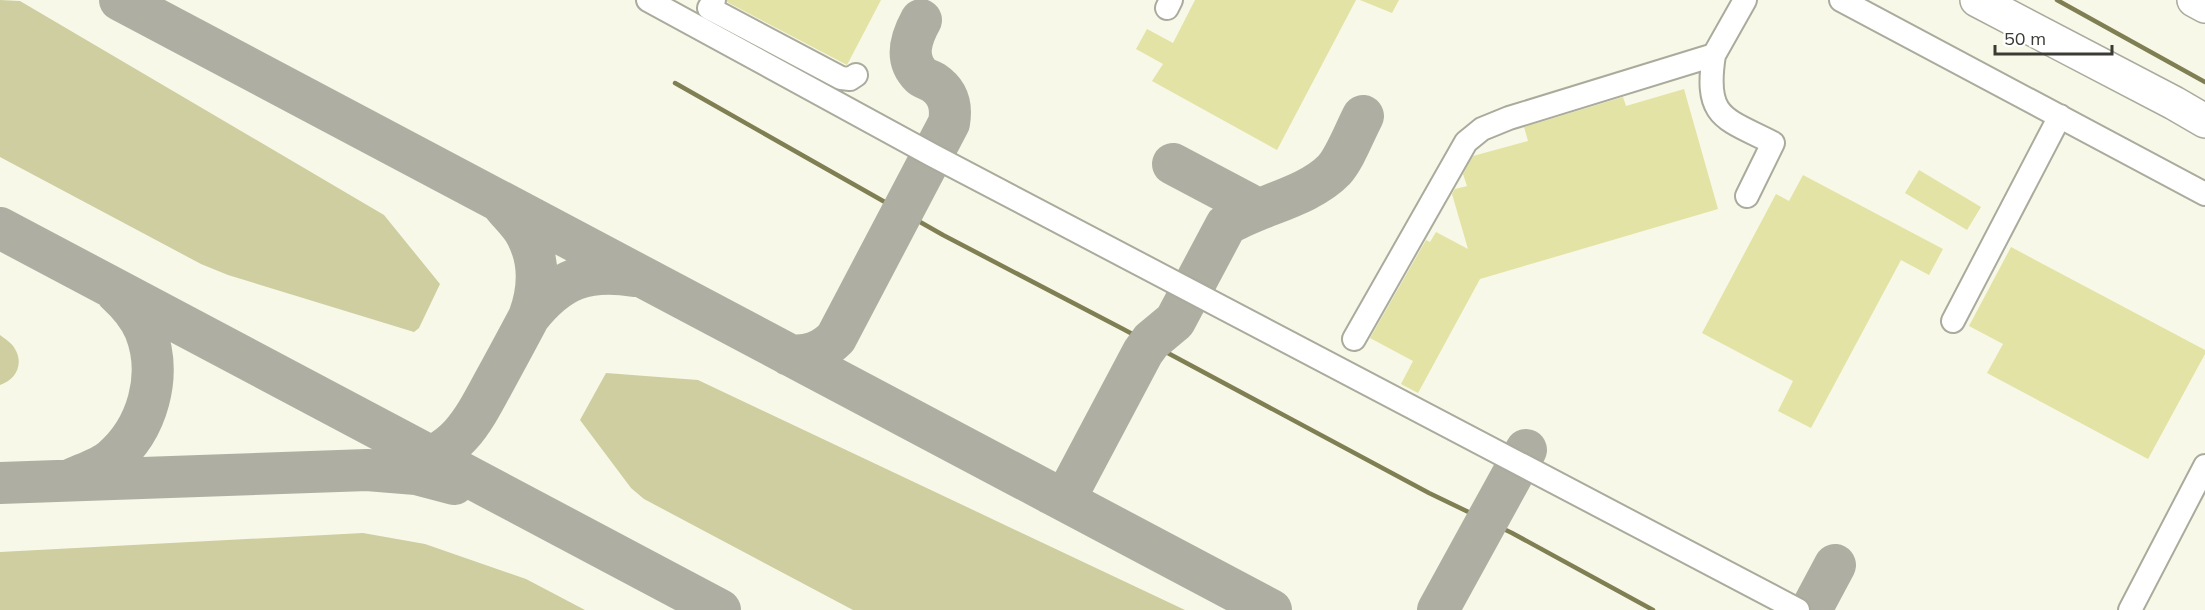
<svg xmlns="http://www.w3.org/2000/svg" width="2205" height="610" font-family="Mulish,sans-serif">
	<rect width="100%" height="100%" fill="#f8f8e8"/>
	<path fill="#cecea0" d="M0,0L20,1L384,215L440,284L419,328L414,332L228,275L201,264L0,157Z
		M0,335C5,339 12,343 15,349C24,364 16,380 0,385Z
		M606,373L698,380L1185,610H853L644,499L631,488L580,420Z
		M363,533L425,544L526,579L585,610H0V552Z"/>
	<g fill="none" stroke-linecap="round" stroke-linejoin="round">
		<path stroke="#7f7f53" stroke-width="4.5" d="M2057,0L2205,82
			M675,83L943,235L1123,329L1429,493L1512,533L1653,610"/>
		<path stroke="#aeaea2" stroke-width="42" d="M120,0L1271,610
			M1173,164L1258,209
			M0,228L720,610
			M529,317C559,279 587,268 635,276
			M789,355C808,357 822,352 836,338L949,123C952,106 948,92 933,82C930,80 924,79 921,76C904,59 911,38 921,20
			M408,465C457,453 472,423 494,382C506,360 518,338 529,317C539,290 540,260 526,234C521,224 510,214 503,205
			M74,478C87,473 101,468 111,460C148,429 163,375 145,330C139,316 128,303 117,293
			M0,483L367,470L416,474L454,484
			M1050,493C1060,493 1066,492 1073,484L1143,352L1151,341L1175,321L1226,225C1259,205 1308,197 1334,170C1345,158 1355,131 1363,116
			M1438,610L1526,450
			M1811,610L1835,565"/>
	</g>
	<path fill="#e2e3a4" d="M727,0H881L847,65L727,2Z
		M1195,0H1356L1277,150L1152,81L1163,64L1136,49L1147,29L1173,43Z
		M1360,0H1399L1392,13Z
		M1684,89L1718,209L1480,279L1418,393L1401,384L1413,361L1370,338L1426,240L1430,242L1436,232L1468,249L1452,194L1455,189L1467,186L1463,174L1473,156L1528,141L1524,127L1623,97L1626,106Z
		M1919,170L1981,207L1967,230L1905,193Z
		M1803,175L1943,249L1929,275L1901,260L1811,428L1778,411L1793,381L1702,333L1776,194L1789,201Z
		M2011,247L2205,350V354L2148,459L1987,373L2003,344L1969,326Z"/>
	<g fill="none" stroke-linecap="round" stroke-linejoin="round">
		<g stroke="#aaab9c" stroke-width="26">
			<path id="minor" d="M648,0L932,155L1798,610
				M714,0L709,8L841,78L850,79L856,75
				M1841,0L2205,194
				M1167,8L1171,0
				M1714,55C1704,118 1724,118 1773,143L1747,196
				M1953,321L2060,116
				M1354,339L1466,142L1482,129L1509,118L1714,55L1745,0
				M2130,610L2205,466"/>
		</g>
		<g stroke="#aaab9c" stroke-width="36">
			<path id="highway" d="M1977,0L2174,103L2205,121
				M2194,0L2205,6"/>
		</g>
		<use href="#minor" stroke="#fff" stroke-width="22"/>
		<use href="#highway" stroke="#fff" stroke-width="33"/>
	</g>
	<path d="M1995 45v9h117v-9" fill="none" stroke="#3b3b35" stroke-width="3"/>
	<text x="2004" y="45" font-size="18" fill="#3b3b35" stroke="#ffffff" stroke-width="4.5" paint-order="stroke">50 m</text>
</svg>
